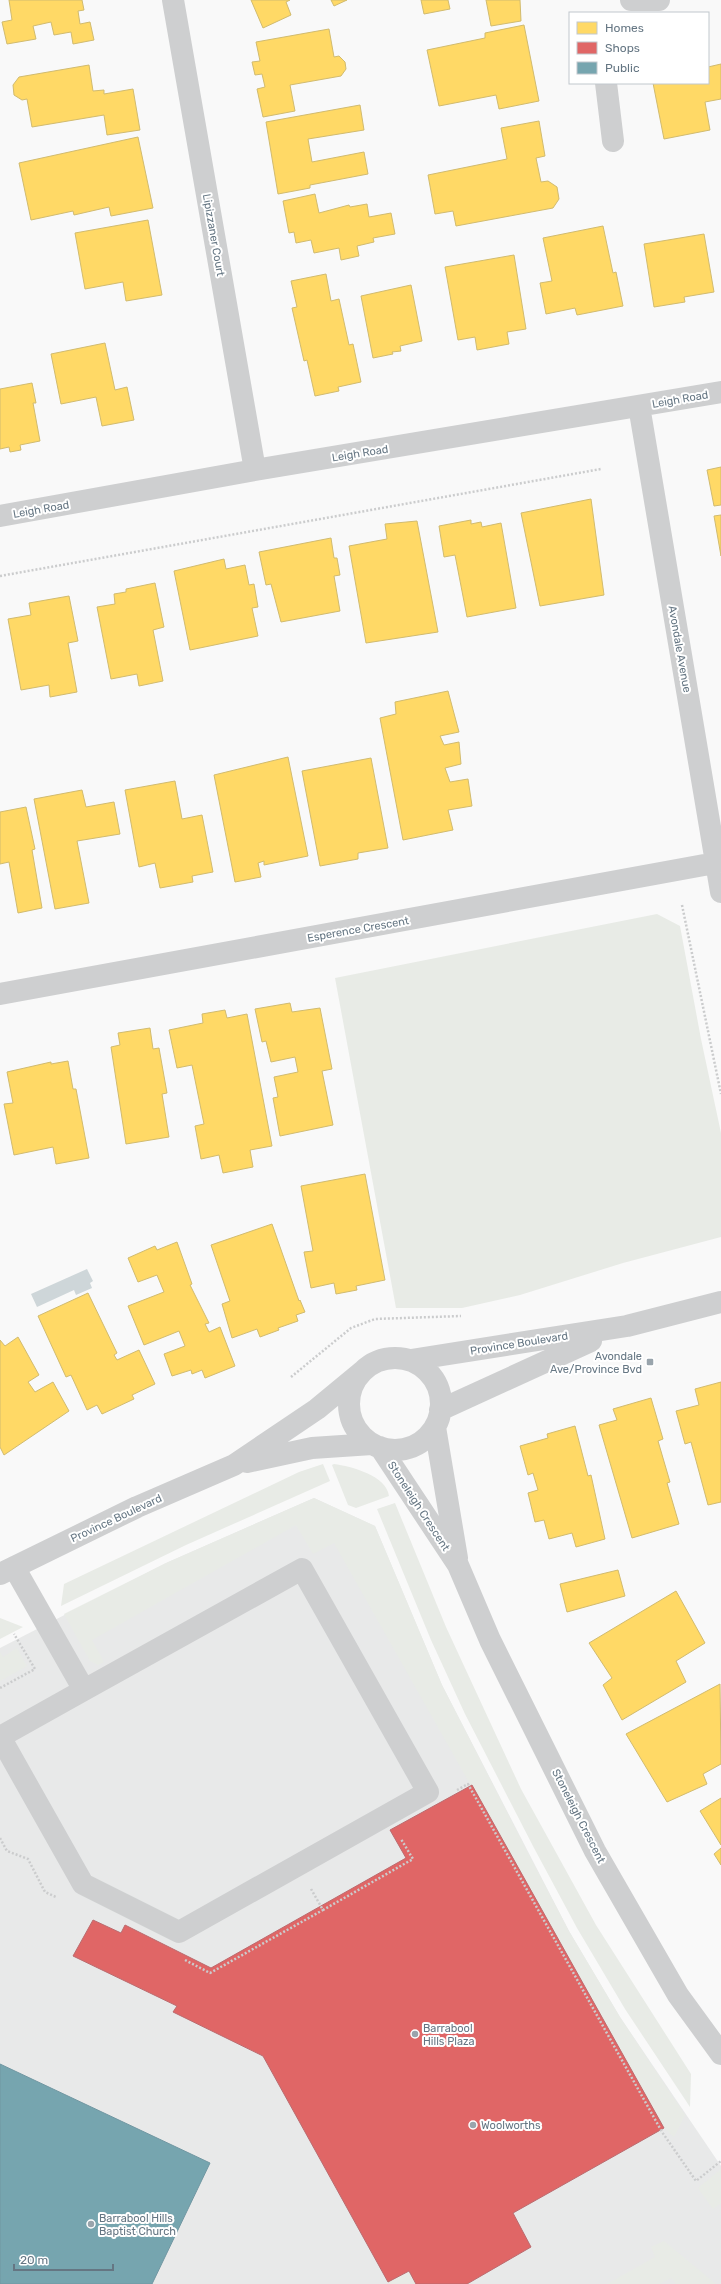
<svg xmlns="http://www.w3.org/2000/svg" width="721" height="2284" font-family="Rubik,sans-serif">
	<rect width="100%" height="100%" fill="#f9f9f9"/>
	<path fill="#e8e9e9" d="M314,1498L375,1526L442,1685L569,1931L620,2017L721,2166V2284H0V1648L166,1563Z"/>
	<path fill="#e8ebe6" d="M657,914L680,926L701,1039L721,1133V1237L623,1263L520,1295L462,1308H396L335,978Z
		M323,1464L330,1481L186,1545L61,1606L64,1584L299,1472Z
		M334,1464C351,1466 387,1476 389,1496L356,1508L348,1505L332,1465Z
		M314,1498L375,1526L442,1685L528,1853L569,1931L620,2017L685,2115L674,2137L664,2128L334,1543L313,1554L296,1525L92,1640L104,1662L98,1665L90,1661L64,1614L166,1563Z
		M395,1503L446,1627L521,1789L596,1925L691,2074L690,2107L625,2009L577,1928L534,1848L465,1714L431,1640L377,1509Z
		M0,1618L23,1627L0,1639Z
		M17,1648L27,1666L0,1681V1652L3,1657Z
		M721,2169V2203L713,2209L698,2188Z
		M664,2241L716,2284H676L671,2278L659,2284H607L655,2257L651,2247Z
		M409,2271L416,2284H390L388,2282Z"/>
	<path fill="#ced6d9" d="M87,1269L93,1281L90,1283L92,1288L76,1295L74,1290L37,1307L31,1294Z"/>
	<path fill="#ffd966" stroke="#d1bb6f" d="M9,0H82L84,10L78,11L80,24L90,22L94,40L73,44L71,32L54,35L51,22L33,26L36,39L7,44L2,22L12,20Z
		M251,0H290L286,2L291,15L263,28Z
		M331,0H347L334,6Z
		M421,0H448L450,9L424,14Z
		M486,0H520L521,21L491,26Z
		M524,25L539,101L499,109L496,95L439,106L427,50L485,38V33Z
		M329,29L334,57L339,56L345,62L346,69L341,76L290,85L295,111L263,117L257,89L265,87L262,74L255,75L252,62L260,61L256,42Z
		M721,64V99L705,102L710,130L664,139L653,83H708V67Z
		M89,65L93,91L104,90V94L133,89L140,130L107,135L104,115L32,127L27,99L22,100L14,95L13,85L19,77Z
		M360,105L364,130L308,139L312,162L364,152L368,174L310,185V188L278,194L266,122Z
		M539,121L545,156L536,158L541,182L548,181L557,187L559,199L553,208L456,226L453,211L435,214L428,175L507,159L501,128Z
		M138,137L153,208L111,216L109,207L74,215L73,211L31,220L19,163Z
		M315,194L319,213L349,205L350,207L367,204L369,217L391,213L395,234L373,238L374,242L357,246L359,256L341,260L339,248L314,253L311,240L296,243L294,232L289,233L283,201Z
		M148,220L162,295L126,301L123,282L85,289L75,233Z
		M603,226L613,273L616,272L623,306L577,315L575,308L546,314L540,283L552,281L543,238Z
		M704,234L714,292L684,297L685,302L654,307L644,244Z
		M514,255L526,329L507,332L509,344L477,350L475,337L458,340L445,267Z
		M326,274L331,301L339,299L349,345L353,344L361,382L338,387L339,391L315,396L307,360L304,361L292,308L297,307L291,281Z
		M411,285L422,341L400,346L401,351L392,352L393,354L373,358L361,296Z
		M105,343L115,390L127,387L134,420L102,426L96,397L61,404L51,354Z
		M32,383L36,403H33L40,441L20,445L21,450L10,452L9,447L0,449V389Z
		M721,467V505L714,506L707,470Z
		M591,499L604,595L540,606L521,513Z
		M721,515V556L714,516Z
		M471,520V524L481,522L482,527L501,523L516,608L467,617L455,555L444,557L439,526Z
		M417,521L438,632L366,643L349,546L387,539L385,524Z
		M331,538L334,558H337L340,575L334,576L340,611L281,622L271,584L266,585L259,552Z
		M224,559L226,569L245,565L249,585L254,584L258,607L252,608L258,636L190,650L174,571Z
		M155,583L164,627L153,630L163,681L139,686L137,674L111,679L97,607L115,604L114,594L126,592V589Z
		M69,596L78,641L68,643L77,692L50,697L49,685L21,690L8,619L31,615L29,603Z
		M448,691L459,732L440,736L444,745L459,742L461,764L445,768L450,782L468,779L472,806L448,810L453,830L403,840L380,718L396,714L395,702Z
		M288,757L308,856L264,865V861L258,863L261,877L235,882L214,775Z
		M371,758L388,848L358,853V859L320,866L302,771Z
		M175,781L182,819L202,815L213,872L192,876L193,882L160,888L155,863L139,867L125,790Z
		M82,790L86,807L114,802L120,834L77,841L89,903L55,909L34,799Z
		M26,807L35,849L32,850L42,908L18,913L9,862L0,864V812Z
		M290,1003L292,1012L320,1008L332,1069L322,1071L333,1125L280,1136L273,1098L278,1097L274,1077L298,1072L295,1057L271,1062L266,1041L262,1042L255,1009Z
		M225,1010L227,1018L247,1014L272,1146L250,1150L253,1167L223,1173L219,1155L201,1159L195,1126L204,1124L192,1065L177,1068L169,1030L203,1023L202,1014Z
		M150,1028L153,1049L159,1048L167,1093L162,1094L169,1137L126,1144L111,1047L120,1045L118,1033Z
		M68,1061L73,1089H76L89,1158L56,1164L53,1147L14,1155L4,1104L13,1103L7,1072L51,1062V1064Z
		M365,1174L385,1280L356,1286L357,1290L336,1294L334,1283L311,1288L304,1252L313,1251L301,1186Z
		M272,1224L299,1301L300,1300L305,1312L296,1315L298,1321L278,1328L279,1330L260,1337L257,1329L232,1338L222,1304L230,1301L211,1245Z
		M177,1242L192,1284L190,1285L209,1323L205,1324L209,1332L220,1327L235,1366L205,1378L202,1370L192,1374L191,1370L172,1376L164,1354L185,1346L179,1331L144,1345L128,1306L164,1292L157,1275L138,1282L128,1258L155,1246L157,1250Z
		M88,1293L117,1353L114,1355L117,1360L139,1350L155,1384L132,1395L134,1399L102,1414L97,1405L87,1410L71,1375L66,1377L38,1316Z
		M18,1337L39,1375L28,1382L35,1392L53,1382L69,1411L4,1455L0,1447V1340L5,1346Z
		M721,1382V1502L708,1505L691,1442L685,1444L676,1411L699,1405L695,1389Z
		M651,1398L663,1439L658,1441L670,1482L667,1483L679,1524L632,1538L599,1425L617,1420L613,1409Z
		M575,1426L588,1476L591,1475L605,1539L576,1547L572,1533L549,1539L544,1520L535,1522L528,1493L538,1490L533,1473L528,1475L520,1446L548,1438L547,1434Z
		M618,1570L625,1596L567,1612L560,1584Z
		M676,1591L705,1643L676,1661L686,1682L622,1720L603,1685L612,1678L589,1643Z
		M720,1684L721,1764L703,1774L707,1784L667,1802L626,1734Z
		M721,1798V1845L700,1811Z
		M721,1848V1865L714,1854Z"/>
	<path fill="#e06666" stroke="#bb6b6f" d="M472,1785L664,2128L513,2213L531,2247L467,2284H416L409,2271L388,2282L263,2056L173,2012L177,2006L73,1956L93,1920L121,1933L125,1925L211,1968L406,1858L390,1830Z"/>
	<path fill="#76a5af" stroke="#7197a2" d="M0,2064L210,2163L152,2284H0Z"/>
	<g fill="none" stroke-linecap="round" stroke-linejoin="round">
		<path stroke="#cbcccd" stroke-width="2.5" stroke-dasharray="2 2" stroke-linecap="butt" d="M0,576L601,469
			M682,905L721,1094
			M291,1377L351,1328L375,1319L461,1316
			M0,1688L35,1669L14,1634
			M457,1790L468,1784L662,2132L696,2181L721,2161
			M0,1838L7,1851L28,1859L45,1892L56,1897
			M311,1889L323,1910L413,1859L401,1839
			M185,1960L210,1973L323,1910"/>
		<path stroke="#cecfd0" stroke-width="22" d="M173,0L255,470
			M631,0H659
			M606,83L613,141
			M639,406L721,892
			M0,516L255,470L721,392
			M0,994L715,863
			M349 1404a46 46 0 1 1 92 0a46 46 0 1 1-92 0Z
			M411,1360L627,1326L721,1302
			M440,1410L591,1341
			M435,1427L457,1558
			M380,1447L458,1565L490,1640L595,1851L678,1995L721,2054
			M247,1462L312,1448L372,1444
			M14,1567L84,1690L0,1737L83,1884L179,1932L428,1792L302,1569L84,1690
			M0,1574L137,1507L234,1465L317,1409L363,1371"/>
	</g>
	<g fill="#99a4ac" stroke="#fff" stroke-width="1.5">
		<rect x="646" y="1358" width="8" height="8" rx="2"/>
		<circle cx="415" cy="2034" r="4"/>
		<circle cx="473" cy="2125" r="4"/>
		<circle cx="91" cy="2224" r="4"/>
	</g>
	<g text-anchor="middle" stroke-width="4" stroke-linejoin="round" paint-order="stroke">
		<g font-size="11" fill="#657683" stroke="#fff">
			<text transform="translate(214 235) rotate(80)" y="4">Lipizzaner Court</text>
			<text transform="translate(680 399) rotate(-10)" y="4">Leigh Road</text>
			<text transform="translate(360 453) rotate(-9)" y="4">Leigh Road</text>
			<text transform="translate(41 509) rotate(-10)" y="4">Leigh Road</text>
			<text transform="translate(680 649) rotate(80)" y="4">Avondale Avenue</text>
			<text transform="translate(358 929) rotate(-10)" y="4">Esperence Crescent</text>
			<text transform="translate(519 1343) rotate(-9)" y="4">Province Boulevard</text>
			<text transform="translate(419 1506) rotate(57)" y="4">Stoneleigh Crescent</text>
			<text transform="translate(116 1518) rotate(-25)" y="4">Province Boulevard</text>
			<text transform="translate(579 1816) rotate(63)" y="4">Stoneleigh Crescent</text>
		</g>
		<g font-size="11" fill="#657683" stroke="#fff" text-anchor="start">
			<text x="642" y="1360" text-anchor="end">Avondale<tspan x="642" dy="13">Ave/Province Bvd</tspan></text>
			<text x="423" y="2032">Barrabool<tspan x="423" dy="13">Hills Plaza</tspan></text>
			<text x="481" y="2129">Woolworths</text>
			<text x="99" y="2222">Barrabool Hills<tspan x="99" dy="13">Baptist Church</tspan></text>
		</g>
	</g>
	<rect x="569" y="12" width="140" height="72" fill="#ffffff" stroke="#c1c8cd"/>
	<rect x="577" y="22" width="20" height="12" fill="#ffd966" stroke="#c1c8cd"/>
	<text x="605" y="32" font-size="12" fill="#657683">Homes</text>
	<rect x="577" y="42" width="20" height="12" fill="#e06666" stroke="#c1c8cd"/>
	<text x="605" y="52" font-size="12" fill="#657683">Shops</text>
	<rect x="577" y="62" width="20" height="12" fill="#76a5af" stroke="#c1c8cd"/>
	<text x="605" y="72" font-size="12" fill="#657683">Public</text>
	<path d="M14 2264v6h99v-6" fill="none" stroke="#657683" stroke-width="2"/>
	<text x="20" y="2264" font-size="12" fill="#657683" stroke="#ffffff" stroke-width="3" paint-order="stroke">20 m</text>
</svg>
